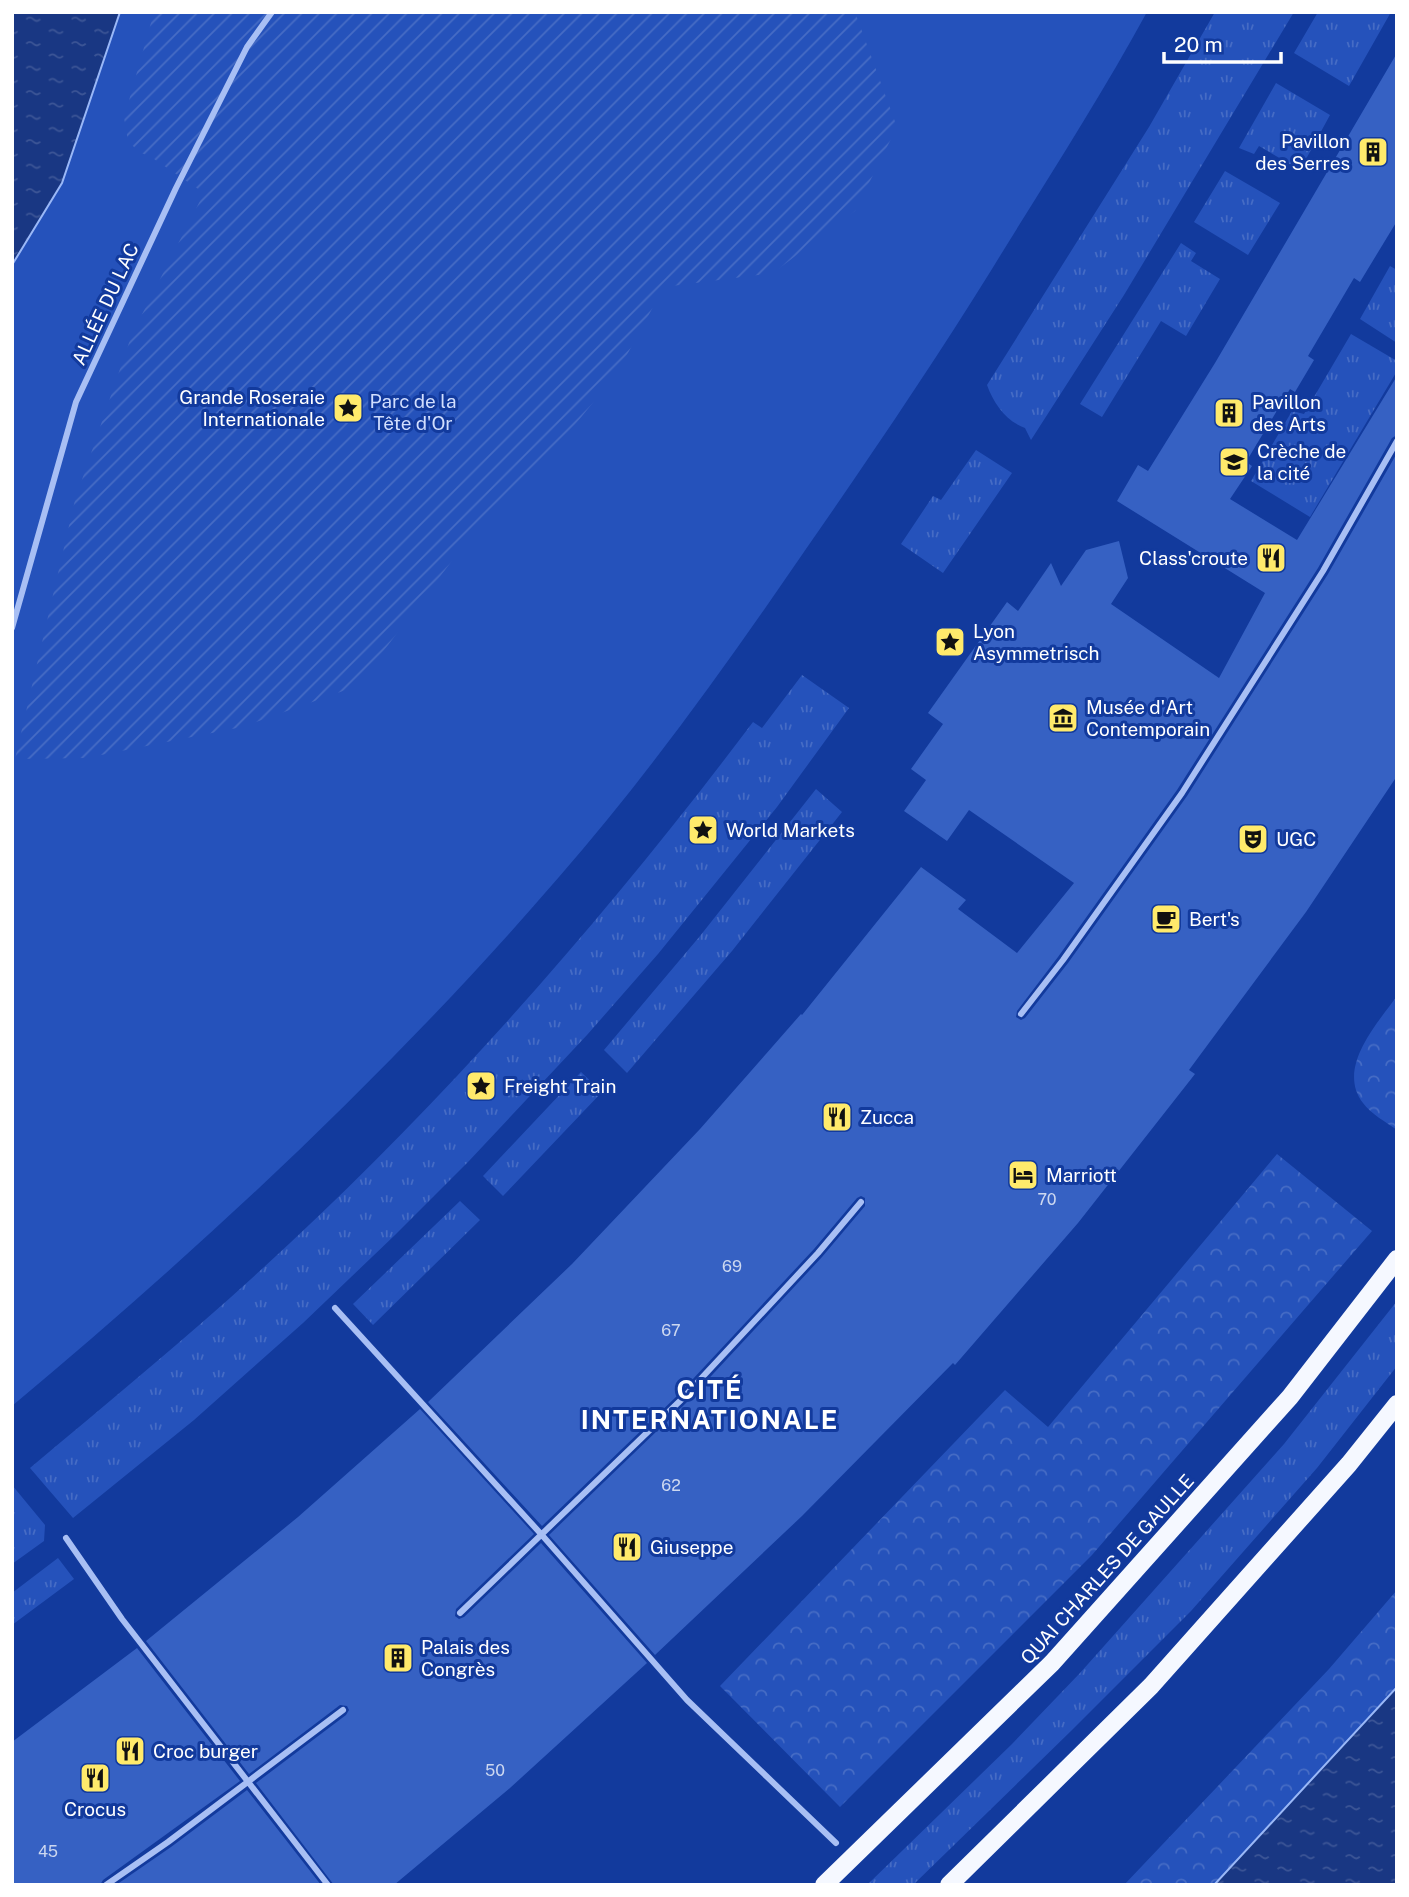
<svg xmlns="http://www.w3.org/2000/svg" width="1409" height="1897" font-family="'Public Sans',sans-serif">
	<defs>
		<pattern id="grass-tufts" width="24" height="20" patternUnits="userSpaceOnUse" patternTransform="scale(1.75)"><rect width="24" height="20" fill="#2552bb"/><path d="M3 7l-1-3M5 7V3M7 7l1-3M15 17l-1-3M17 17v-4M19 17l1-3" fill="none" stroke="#466cc5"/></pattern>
		<pattern id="forest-crowns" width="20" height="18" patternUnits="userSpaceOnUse" patternTransform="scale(1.75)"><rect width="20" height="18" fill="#2552bb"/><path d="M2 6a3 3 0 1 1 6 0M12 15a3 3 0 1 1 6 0" fill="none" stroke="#466cc5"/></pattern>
		<pattern id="garden-furrows" width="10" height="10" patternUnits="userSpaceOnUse" patternTransform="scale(1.75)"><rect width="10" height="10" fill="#2552bb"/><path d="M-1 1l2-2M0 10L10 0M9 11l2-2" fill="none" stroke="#466cc5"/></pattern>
		<pattern id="water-ripples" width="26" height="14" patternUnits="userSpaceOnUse" patternTransform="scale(1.75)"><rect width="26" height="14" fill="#193783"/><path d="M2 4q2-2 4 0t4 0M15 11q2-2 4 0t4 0" fill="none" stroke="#3c5596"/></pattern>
	</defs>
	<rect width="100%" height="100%" fill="#123a9d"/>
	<path fill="url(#grass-tufts)" d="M1215,12H1294L1124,295L1031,440L1025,428C1006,421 994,404 987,385L1149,127Z
		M1318,12H1391L1349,86L1294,53Z
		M1276,83L1330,115L1300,170L1259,146L1254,154L1239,148Z
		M1225,171L1280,203L1248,255L1194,222Z
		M1181,243L1196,253L1191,261L1220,279L1186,336L1161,321L1102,417L1080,404Z
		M1390,266L1397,270V343L1360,319Z
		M1351,334L1397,361V371L1310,517L1251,481L1292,411L1304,414Z
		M976,450L1012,473L943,573L901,544L933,496L941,500Z
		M802,675L849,708L777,807L658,954L587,1035L468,1162L395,1235L303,1323L194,1420L73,1518L30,1468C118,1394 206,1322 290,1243C460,1084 613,908 753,722L762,728Z
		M816,789L842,812L732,951L627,1073L604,1050L700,936Z
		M581,1072L602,1092L503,1196L483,1176Z
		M460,1201L480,1220L373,1325L353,1304Z
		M1397,1301V1366L1317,1468L1191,1611L1072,1730L913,1885H867L1012,1744L1080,1673L1284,1444Z
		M12,1485L45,1525L44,1541L12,1564Z
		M58,1558L74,1579L12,1625V1593Z"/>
	<path fill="url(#forest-crowns)" d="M1397,996V1130C1386,1122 1371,1114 1363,1103C1336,1068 1377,1024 1397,996Z
		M1277,1154L1372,1231L1092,1555L840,1807L720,1686L1005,1390L1048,1427Z
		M1397,1590V1687L1214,1885H1124L1329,1669Z"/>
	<path fill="#2552bb" d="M12,12H1147C1099,100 1044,184 992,269C933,364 870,457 806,549C743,641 678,733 607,820C430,1035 226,1227 12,1406Z"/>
	<path fill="url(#garden-furrows)" d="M154,12H855L897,127L855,211L773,273L664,287L617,373L561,442L489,512L357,686L242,727L86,758L15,759L75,500L132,334L204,193L151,157L139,152L128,141L124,118Z"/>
	<path fill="url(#water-ripples)" stroke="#9ab8f7" stroke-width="2" d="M12,12H120L62,183L12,265Z
		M1397,1687V1885H1214Z"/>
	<path fill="#3661c3" d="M1397,53V221L1360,282L1354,278L1308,356L1314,360L1295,392L1290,389L1246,462L1252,466L1230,499L1297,540L1397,376V435L1392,438L1318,568L1177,790L1058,957L1017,1011L1016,1017L1021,1020L1025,1018L1068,963L1187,796L1328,574L1397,453V776L1306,912L1189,1070L1195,1074L1078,1223L955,1365L953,1363L802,1516L655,1655L549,1535L686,1403L822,1257L865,1206V1198L861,1196L857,1198L814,1249L678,1395L542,1526L428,1402L572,1264L700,1129L801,1014L802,1015L921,867L966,900L958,909L1017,953L1074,883L969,810L947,841L904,811L926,780L911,769L943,724L928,713L1007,602L1018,611L1051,563L1061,586L1086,550L1119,541L1128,578L1111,604L1219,678L1265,593L1117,501L1138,465L1148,471L1215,363Z
		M420,1409L534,1534L456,1609L455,1616L459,1619L464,1617L541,1543L647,1663L510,1788L394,1885H334L256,1783L346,1715L349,1710L347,1706L340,1705L249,1774L146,1641L298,1517Z
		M137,1648L240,1781L103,1880L100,1885H12V1742Z
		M247,1790L321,1885H116L171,1847Z"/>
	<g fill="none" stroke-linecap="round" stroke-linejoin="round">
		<path stroke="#a8bff4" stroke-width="6" d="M12,628L76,402L176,188L247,47L272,12
			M1021,1014L1063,960L1182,793L1323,571L1397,441
			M335,1308L541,1534L687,1700L836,1843
			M66,1538L122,1619L328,1885
			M460,1613L682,1399L818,1253L861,1202
			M106,1885L168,1842L343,1710"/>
		<path stroke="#f5f8ff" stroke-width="18" d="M824,1885L1052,1663L1290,1397L1397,1259
			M949,1885L1151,1686L1349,1464L1397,1404"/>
	</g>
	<defs>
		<g id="building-square" transform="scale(1.575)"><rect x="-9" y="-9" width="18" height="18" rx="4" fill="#ffea6b" stroke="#123a9d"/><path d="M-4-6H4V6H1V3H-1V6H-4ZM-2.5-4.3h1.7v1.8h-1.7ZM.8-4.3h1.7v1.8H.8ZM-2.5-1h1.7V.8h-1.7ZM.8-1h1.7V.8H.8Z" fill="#111"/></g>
		<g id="sight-square" transform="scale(1.575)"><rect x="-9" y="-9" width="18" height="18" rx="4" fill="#ffea6b" stroke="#123a9d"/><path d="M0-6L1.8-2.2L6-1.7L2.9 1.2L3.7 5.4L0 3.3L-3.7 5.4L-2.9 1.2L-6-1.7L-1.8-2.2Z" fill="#111"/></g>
		<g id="school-square" transform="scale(1.575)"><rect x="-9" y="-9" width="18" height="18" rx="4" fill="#ffea6b" stroke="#123a9d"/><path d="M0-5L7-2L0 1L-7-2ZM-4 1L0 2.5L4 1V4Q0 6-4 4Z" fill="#111"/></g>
		<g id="restaurant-square" transform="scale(1.575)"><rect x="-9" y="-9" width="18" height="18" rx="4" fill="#ffea6b" stroke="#123a9d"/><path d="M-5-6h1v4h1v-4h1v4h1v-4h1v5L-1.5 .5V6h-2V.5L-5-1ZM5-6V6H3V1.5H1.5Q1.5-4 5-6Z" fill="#111"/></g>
		<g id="museum-square" transform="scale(1.575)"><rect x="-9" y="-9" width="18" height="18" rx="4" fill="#ffea6b" stroke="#123a9d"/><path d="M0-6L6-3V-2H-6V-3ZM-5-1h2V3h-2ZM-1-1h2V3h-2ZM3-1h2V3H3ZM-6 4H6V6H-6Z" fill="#111"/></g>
		<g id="theatre-square" transform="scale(1.575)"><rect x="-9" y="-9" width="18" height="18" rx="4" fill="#ffea6b" stroke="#123a9d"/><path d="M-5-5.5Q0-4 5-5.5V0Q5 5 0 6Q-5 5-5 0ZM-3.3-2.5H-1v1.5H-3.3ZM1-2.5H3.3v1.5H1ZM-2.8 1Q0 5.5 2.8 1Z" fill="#111"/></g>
		<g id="cafe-square" transform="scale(1.575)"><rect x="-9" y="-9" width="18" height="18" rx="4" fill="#ffea6b" stroke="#123a9d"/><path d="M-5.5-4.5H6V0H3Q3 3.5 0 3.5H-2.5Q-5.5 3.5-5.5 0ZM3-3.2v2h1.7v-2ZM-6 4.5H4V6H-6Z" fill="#111"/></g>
		<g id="hotel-square" transform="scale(1.575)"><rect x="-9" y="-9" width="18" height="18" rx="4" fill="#ffea6b" stroke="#123a9d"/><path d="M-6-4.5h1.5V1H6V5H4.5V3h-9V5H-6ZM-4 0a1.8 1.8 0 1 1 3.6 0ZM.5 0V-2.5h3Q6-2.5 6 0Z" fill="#111"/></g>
	</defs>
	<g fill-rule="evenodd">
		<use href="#building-square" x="1373" y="152"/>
		<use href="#sight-square" x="348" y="408"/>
		<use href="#building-square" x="1229" y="413"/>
		<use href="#school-square" x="1234" y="462"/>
		<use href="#restaurant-square" x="1271" y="558"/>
		<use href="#sight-square" x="950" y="642"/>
		<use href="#museum-square" x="1063" y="718"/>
		<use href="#sight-square" x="703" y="830"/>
		<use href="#theatre-square" x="1253" y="839"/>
		<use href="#cafe-square" x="1166" y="919"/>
		<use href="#sight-square" x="481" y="1086"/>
		<use href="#restaurant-square" x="837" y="1117"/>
		<use href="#hotel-square" x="1023" y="1175"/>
		<use href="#restaurant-square" x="627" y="1547"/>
		<use href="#building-square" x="398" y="1658"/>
		<use href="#restaurant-square" x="130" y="1751"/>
		<use href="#restaurant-square" x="95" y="1778"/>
	</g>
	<g text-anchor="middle" stroke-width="6" stroke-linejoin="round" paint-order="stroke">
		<g font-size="16" fill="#cdd8f0">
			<text x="1047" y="1205">70</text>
			<text x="732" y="1272">69</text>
			<text x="671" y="1336">67</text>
			<text x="671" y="1491">62</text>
			<text x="495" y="1776">50</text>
			<text x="48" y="1857">45</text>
		</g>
		<g font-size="19" fill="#fff" stroke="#123a9d" text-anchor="start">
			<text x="1350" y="148" text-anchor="end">Pavillon<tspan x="1350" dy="22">des Serres</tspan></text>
			<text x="325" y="404" text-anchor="end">Grande Roseraie<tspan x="325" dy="22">Internationale</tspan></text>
			<text x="1252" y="409">Pavillon<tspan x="1252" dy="22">des Arts</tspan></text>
			<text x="1257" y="458">Crèche de<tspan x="1257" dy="22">la cité</tspan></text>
			<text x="1248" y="565" text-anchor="end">Class'croute</text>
			<text x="973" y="638">Lyon<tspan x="973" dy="22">Asymmetrisch</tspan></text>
			<text x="1086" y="714">Musée d'Art<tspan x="1086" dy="22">Contemporain</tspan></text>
			<text x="726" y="837">World Markets</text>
			<text x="1276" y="846">UGC</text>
			<text x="1189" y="926">Bert's</text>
			<text x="504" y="1093">Freight Train</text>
			<text x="860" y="1124">Zucca</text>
			<text x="1046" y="1182">Marriott</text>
			<text x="650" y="1554">Giuseppe</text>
			<text x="421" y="1654">Palais des<tspan x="421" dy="22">Congrès</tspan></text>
			<text x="153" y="1758">Croc burger</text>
			<text x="95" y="1816" text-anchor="middle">Crocus</text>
		</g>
		<g font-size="19" fill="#fff" stroke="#123a9d">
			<text transform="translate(105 304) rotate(-65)" y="7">ALLÉE DU LAC</text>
			<text transform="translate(1107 1569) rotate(-48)" y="7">QUAI CHARLES DE GAULLE</text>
		</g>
		<g font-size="19" fill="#d1defe" stroke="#123a9d">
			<text x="413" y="408">Parc de la<tspan x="413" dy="22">Tête d'Or</tspan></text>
		</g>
		<g font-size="26" font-weight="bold" letter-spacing="2" fill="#fff" stroke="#123a9d">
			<text x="710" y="1399">CITÉ<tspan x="710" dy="30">INTERNATIONALE</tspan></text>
		</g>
	</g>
	<rect width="1409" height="1897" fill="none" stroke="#ffffff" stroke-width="28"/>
	<path d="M1164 52v10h117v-10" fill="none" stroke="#ffffff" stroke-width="3.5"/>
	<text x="1174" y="52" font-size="21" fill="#ffffff" stroke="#123a9d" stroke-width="5" paint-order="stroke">20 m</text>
</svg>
